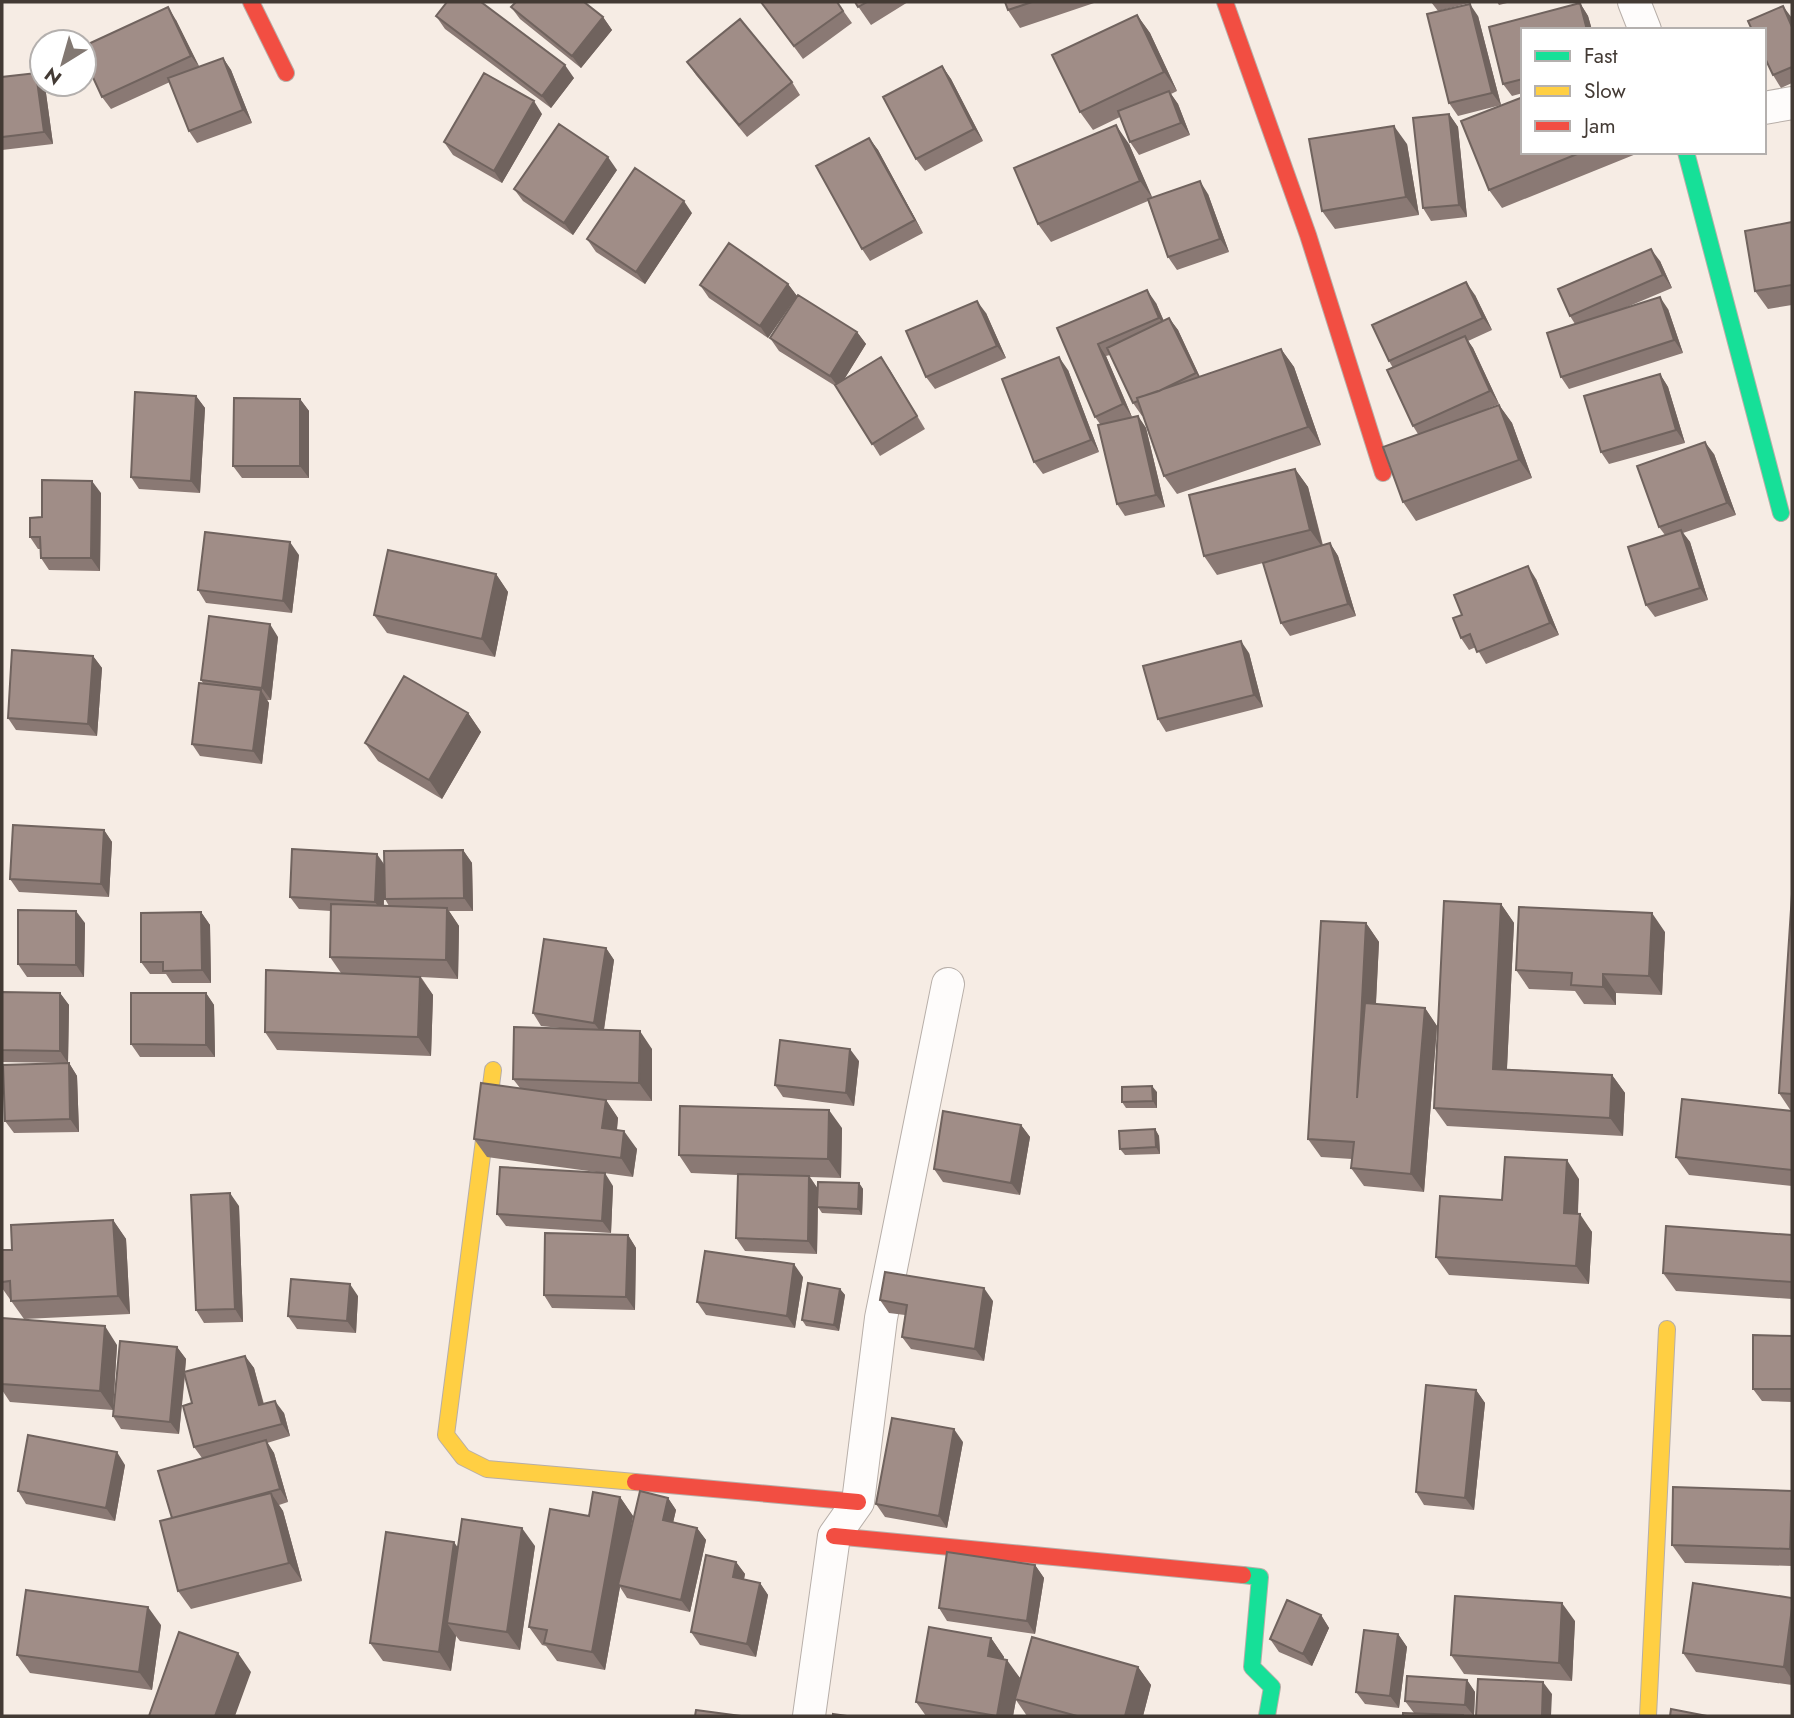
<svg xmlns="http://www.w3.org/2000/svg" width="1794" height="1718" font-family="Jost,sans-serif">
	<rect width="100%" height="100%" fill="#f6ece4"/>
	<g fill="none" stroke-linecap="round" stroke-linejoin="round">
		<g stroke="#b7aea8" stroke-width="34">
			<path id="street" d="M1634,2L1645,30
				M1764,108L1792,103
				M809,1716L834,1536L858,1502L881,1318L948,984"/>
		</g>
		<g stroke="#b7aea8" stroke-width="18">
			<path id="fast" d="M1686,152L1781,513
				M1243,1575L1260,1577L1252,1667L1272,1687L1267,1716"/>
		</g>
		<g stroke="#b7aea8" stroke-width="18">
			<path id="slow" d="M493,1070L446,1435L463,1457L487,1469L635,1482
				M1648,1716L1667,1329"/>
		</g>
		<g stroke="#b7aea8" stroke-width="18">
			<path id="jam" d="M251,2L286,73
				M1225,2L1308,235L1383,473
				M635,1482L858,1502
				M834,1536L1243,1575"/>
		</g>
		<use href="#street" stroke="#fefcfb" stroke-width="32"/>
		<use href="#fast" stroke="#16e098" stroke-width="16"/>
		<use href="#slow" stroke="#ffcf43" stroke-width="16"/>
		<use href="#jam" stroke="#f24e42" stroke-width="16"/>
	</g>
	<path fill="#8a7974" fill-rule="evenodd" d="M761,2H837L852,23L803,59Z
		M855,2H908L871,25Z
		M1005,2H1097L1020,28L1008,10Z
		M1431,2H1473L1438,11Z
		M1497,2H1511L1499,5Z
		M1580,3L1588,16L1592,30H1523V93L1512,96L1503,84L1489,27Z
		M511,7L603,17L612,30L581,68L520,19Z
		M1137,15L1150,33L1177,91L1171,94L1178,104L1190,135L1139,155L1130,142L1120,117L1093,130L1080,112Z
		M436,16L574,78L551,108L445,29Z
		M1478,16L1501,105L1458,116L1449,103Z
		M1792,19V83L1781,88L1773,75Z
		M176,20L199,67L223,58L231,70L252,123L197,143L189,131L170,82L111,109L102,97Z
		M687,62L792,82L800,95L747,137L696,75Z
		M942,66L951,79L983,141L925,171L916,159Z
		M2,77L44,84L45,86L53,144L2,150Z
		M542,114L502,183L453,155L444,142Z
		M1449,114L1458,127L1467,217L1431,221L1423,208Z
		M869,138L878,150L923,233L870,261L862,249Z
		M1129,144L1152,198L1208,194L1229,252L1177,270L1168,257L1148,201L1051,242L1038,224Z
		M1407,144L1419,215L1335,229L1322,211Z
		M1523,152H1641L1502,208L1489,190Z
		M617,170L573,235L523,201L514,189Z
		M692,213L645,284L596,252L587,239Z
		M1792,222V305L1768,309L1755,291Z
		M1660,261L1672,288L1627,307L1668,309L1683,353L1569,389L1561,377L1575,324L1570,316Z
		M788,284L797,296L768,338L709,298L700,285Z
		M1475,295L1492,330L1468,341L1473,348L1499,404L1486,409L1499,405L1512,423L1532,478L1416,521L1403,502L1418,434L1413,426L1393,368L1389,361Z
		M1156,303L1164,321L1169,318L1178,330L1200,377L1281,349L1294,367L1321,445L1177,494L1164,476L1143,415L1142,416L1133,403L1110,355L1106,356L1132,417L1138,416L1146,428L1165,507L1125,516L1117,504L1100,424L1095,417L1057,328Z
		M986,313L1006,358L935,389L926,377Z
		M857,332L866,344L844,379L881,357L925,429L880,456L837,387L779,351L770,338Z
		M1068,370L1099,452L1043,474L1034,462Z
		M1660,374L1668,387L1685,443L1609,464L1601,452Z
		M196,396L205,408L200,493L139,489L131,477Z
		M300,399L309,411V478H242L233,466Z
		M1714,454L1736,515L1683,533L1690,542L1708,600L1655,617L1646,605L1665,535L1659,527Z
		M1295,469L1308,487L1323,545L1330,543L1338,556L1356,616L1290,636L1281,623L1263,563L1217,575L1204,556Z
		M101,493L100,571L49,570L41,558V549H38L30,537L42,517Z
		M299,555L292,613L206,603L198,590Z
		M496,574L508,592L495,657L387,633L374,615Z
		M1536,579L1559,635L1486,664L1476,647L1469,650L1461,638L1462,615Z
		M278,637L271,700H267L269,703L262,764L200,756L192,744L203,683L201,680Z
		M1249,653L1263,707L1166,732L1158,719Z
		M93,656L102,668L97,736L16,730L8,718Z
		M468,713L481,732L442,799L378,761L365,743Z
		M104,830L112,842L109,897L19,892L10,879Z
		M463,850L472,863L473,911H449L459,926L458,979L421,977L433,995L431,1056L277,1050L265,1032L341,973L330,957L331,911L299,909L290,897L384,864ZM384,892L385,899L389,906H384Z
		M1792,894V1186L1689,1175L1676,1157L1791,1111L1779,1093Z
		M1501,904L1514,923L1507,1069L1612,1075L1625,1093L1623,1136L1447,1126L1434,1108Z
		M201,912L210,925L211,983H172L166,974H150L141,962Z
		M85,923L84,977H27L18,964Z
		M1366,923L1379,942L1376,1004L1425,1008L1437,1026L1424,1192L1364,1186L1351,1168L1352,1159L1321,1157L1308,1139Z
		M1665,932L1662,995L1616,993V1005L1584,1004L1575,991L1529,989L1516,970Z
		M606,948L614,960L604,1030L652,1049V1101L606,1100L618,1118L617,1130L637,1149L633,1177L487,1157L474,1139L520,1088L513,1079L560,1028L541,1026L533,1013Z
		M2,992L60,993L69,1005L68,1063L2,1062Z
		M206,993L214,1005L215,1057H140L131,1044Z
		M859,1061L854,1106L783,1097L775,1085Z
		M69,1063L77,1076L79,1132L14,1133L5,1121Z
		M1157,1092V1108H1126L1122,1102Z
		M1021,1125L1030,1137L1020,1195L943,1182L934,1169Z
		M842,1128L841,1178L810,1177L818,1189L859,1183L863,1189L862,1215L822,1213L818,1207L817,1254L745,1251L736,1238L738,1175L691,1173L679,1155Z
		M1155,1129L1159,1136L1160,1154L1125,1155L1120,1149Z
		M1579,1179L1578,1214L1592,1232L1589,1284L1449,1275L1436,1257L1502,1200Z
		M613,1186L611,1233L506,1226L497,1214Z
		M239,1206L243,1322L204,1323L196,1310Z
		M113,1220L126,1239L130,1314L24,1319L2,1288V1250H12Z
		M628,1235L636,1248L635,1310L552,1308L544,1295Z
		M1792,1235V1299L1676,1291L1663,1273Z
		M803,1277L795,1328L706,1315L697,1302Z
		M840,1289L845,1295L839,1331L806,1326L802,1320Z
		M358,1296L356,1333L297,1329L288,1316Z
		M880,1300L993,1301L984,1361L911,1349L902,1337L905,1315L889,1313Z
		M2,1328L117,1345L113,1410L10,1402L2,1390Z
		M1792,1336V1402L1762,1401L1753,1389Z
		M177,1347L186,1359L185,1372L245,1356L254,1368L264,1404L284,1413L290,1436L267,1443L274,1453L288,1502L279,1505L283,1511L302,1581L191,1609L178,1591L172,1518L202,1458L194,1447L192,1403L185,1376L179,1434L121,1429L113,1416Z
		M1476,1390L1485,1403L1474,1510L1424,1505L1416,1492Z
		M963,1442L947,1528L885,1517L876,1504Z
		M125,1465L115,1521L26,1504L18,1491Z
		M1792,1491V1566L1685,1563L1672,1545Z
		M620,1497L633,1516L627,1550L668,1498L676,1510L673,1522L697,1528L706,1540L690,1612L627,1598L620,1587L605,1670L557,1661L546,1646L542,1645L529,1627L589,1516Z
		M535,1546L520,1650L460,1641L456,1636L451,1671L383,1661L370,1643L458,1548Z
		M736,1562L745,1574L744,1579L760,1583L768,1595L756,1657L700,1645L691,1632Z
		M1035,1565L1044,1578L1035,1634L947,1621L939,1608Z
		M1792,1598V1685L1696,1672L1683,1653Z
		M1321,1615L1329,1628L1312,1666L1279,1652L1270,1639Z
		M1575,1621L1572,1681L1464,1674L1451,1655Z
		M161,1625L152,1690L30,1673L17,1655Z
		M1398,1634L1407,1647L1399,1708L1365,1704L1356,1692Z
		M991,1638L1004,1657L1003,1659L1020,1678L1017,1691L1138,1667L1151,1685L1143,1716H1027L1016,1700L1013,1716H926L916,1702Z
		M1467,1680L1475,1692L1474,1716H1403L1414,1713L1405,1701Z"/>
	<path fill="#70635e" d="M1580,3L1588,16L1592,30H1587Z
		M1470,4L1478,16L1501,105L1492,93Z
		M1783,6L1792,18V27Z
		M168,7L176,20L200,68L191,56Z
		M1137,15L1150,33L1177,91L1164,72Z
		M603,17L612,30L581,68L572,56Z
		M223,58L231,70L252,123L243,110Z
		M565,65L574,78L551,108L542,96Z
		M942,66L951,79L983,141L974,129Z
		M36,73L42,81V84H44L45,86L53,144L44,132Z
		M1169,91L1178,104L1190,135L1181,123Z
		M534,101L542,114L502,183L494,171Z
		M1449,114L1458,127L1467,217L1459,205Z
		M1116,125L1129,144L1153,199L1140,181Z
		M1394,126L1407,144L1419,215L1406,197Z
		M869,138L878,150L923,233L915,220Z
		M608,157L617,170L573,235L564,223Z
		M1200,181L1208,194L1229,252L1220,239Z
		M684,201L692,213L645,284L636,272Z
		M1651,249L1660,261L1672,288L1663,275Z
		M1466,282L1475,295L1492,330L1483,318Z
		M788,284L797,296L768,338L760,326Z
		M1147,290L1156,303L1168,331L1159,318Z
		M1660,297L1668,309L1683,353L1674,340Z
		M977,301L986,313L1006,358L997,346Z
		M1169,318L1178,330L1204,386L1196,373Z
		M857,332L866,344L839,388L830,376Z
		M1465,336L1473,348L1499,404L1490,391Z
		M1098,344L1106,356L1132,417L1123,404Z
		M1281,349L1294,367L1321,445L1308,427Z
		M881,357L890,370L925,429L917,416Z
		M1059,357L1068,370L1099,452L1091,440Z
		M1660,374L1668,387L1685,443L1676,430Z
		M196,396L205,408L200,493L191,481Z
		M300,399L309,411V478L300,466Z
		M1499,405L1512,423L1532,478L1519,460Z
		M1138,416L1146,428L1165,507L1156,495Z
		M1705,442L1714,454L1736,515L1727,503Z
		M1295,469L1308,487L1323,548L1310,530Z
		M92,481L101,493L100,571L91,558Z
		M1681,530L1690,542L1708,600L1700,588Z
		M290,542L299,555L292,613L283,601Z
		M1330,543L1338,556L1356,616L1348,604Z
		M1528,566L1536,579L1559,635L1550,623Z
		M496,574L508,592L495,657L482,639Z
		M270,624L278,637L271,700L262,688Z
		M1241,641L1249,653L1263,707L1254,695Z
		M93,656L102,668L97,736L88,724Z
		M261,690L269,703L262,764L253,751Z
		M468,713L481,732L442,799L429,780Z
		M104,830L112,842L109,897L101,884Z
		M463,850L472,863L473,911L464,898Z
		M377,854L386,867L383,914L375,902Z
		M1501,904L1514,923L1506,1087L1493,1069Z
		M447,908L459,926L458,979L446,960Z
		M76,911L85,923L84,977L76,965Z
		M201,912L210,925L211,983L202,970Z
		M1652,913L1665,932L1662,995L1649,976Z
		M1366,923L1379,942L1370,1116L1357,1098Z
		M606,948L614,960L603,1035L594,1023Z
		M1603,974L1616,993V1005L1603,987Z
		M420,977L433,995L431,1056L418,1037Z
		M60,993L69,1005L68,1063L60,1051Z
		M206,993L214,1005L215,1057L206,1045Z
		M1425,1008L1437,1026L1424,1192L1411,1174Z
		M640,1031L652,1049V1101L639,1083Z
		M850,1049L859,1061L854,1106L846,1093Z
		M69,1063L77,1076L79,1132L70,1119Z
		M1612,1075L1625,1093L1623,1136L1610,1118Z
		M1152,1086L1157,1092V1108L1153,1101Z
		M606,1100L618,1118L615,1146L602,1128Z
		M829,1110L842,1128L841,1178L828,1159Z
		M1021,1125L1030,1137L1020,1195L1011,1183Z
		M1155,1129L1159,1136L1160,1154L1156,1147Z
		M624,1131L637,1149L633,1177L621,1158Z
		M1567,1160L1579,1179L1577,1232L1564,1213Z
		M605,1173L613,1186L611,1233L602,1221Z
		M809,1176L818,1189L817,1254L808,1241Z
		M859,1183L863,1189L862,1215L858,1209Z
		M230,1193L239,1206L243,1322L235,1309Z
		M1580,1214L1592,1232L1589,1284L1576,1266Z
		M113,1220L126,1239L130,1314L118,1296Z
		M628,1235L636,1248L635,1310L626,1297Z
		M794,1264L803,1277L795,1328L787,1316Z
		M350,1284L358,1296L356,1333L347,1321Z
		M984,1288L993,1301L984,1361L975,1349Z
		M840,1289L845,1295L839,1331L834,1325Z
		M105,1326L117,1345L113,1410L100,1391Z
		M177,1347L186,1359L179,1434L170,1422Z
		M245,1356L254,1368L267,1418L259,1405Z
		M1476,1390L1485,1403L1474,1510L1465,1498Z
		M275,1401L284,1413L290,1436L282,1424Z
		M954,1429L963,1442L947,1528L939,1516Z
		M266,1440L274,1453L288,1502L280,1489Z
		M117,1452L125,1465L115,1521L106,1508Z
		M1792,1492V1551L1790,1549Z
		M271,1493L283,1511L302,1581L289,1563Z
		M620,1497L633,1516L620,1586L618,1585L620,1587L605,1670L592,1652Z
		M668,1498L676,1510L671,1532L663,1520Z
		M522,1528L535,1546L520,1650L507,1632Z
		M697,1528L706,1540L690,1612L681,1600Z
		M454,1542L467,1561L447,1623L456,1636L451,1671L439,1652Z
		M736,1562L745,1574L742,1589L733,1577Z
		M1035,1565L1044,1578L1035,1634L1027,1621Z
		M760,1583L768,1595L756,1657L747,1644Z
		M1562,1603L1575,1621L1572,1681L1559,1663Z
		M148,1607L161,1625L152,1690L139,1672Z
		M1792,1608V1680L1784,1667Z
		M1321,1615L1329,1628L1312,1666L1303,1654Z
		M1398,1634L1407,1647L1399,1708L1390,1696Z
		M991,1638L1004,1657L1001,1674L988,1656Z
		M238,1653L251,1672L235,1716H215Z
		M1007,1660L1020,1678L1013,1716H997Z
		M1138,1667L1151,1685L1143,1716H1125Z
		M1467,1680L1475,1692L1474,1716L1465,1705Z
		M1543,1682L1552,1694L1551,1716H1542Z"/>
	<path fill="#a08d87" stroke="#70635e" stroke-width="2" d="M447,2H481L565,65L542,96L436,16Z
		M516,2H584L603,17L572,56L511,7Z
		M761,2H837L843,11L794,46Z
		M855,2H867L858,7Z
		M1005,2H1032L1008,10Z
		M1580,3L1587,30H1523V79L1503,84L1489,27Z
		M1470,4L1492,93L1449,103L1427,14Z
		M1783,6L1792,27V67L1773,75L1764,56V30H1752L1748,21Z
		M168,7L191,56L102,97L84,58V46Z
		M1137,15L1164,72L1080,112L1052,55Z
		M740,19L792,82L739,125L687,62Z
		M223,58L243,110L189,131L168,78Z
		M942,66L974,129L916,159L883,97Z
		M36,73L44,132L2,137V77Z
		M484,73L534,101L494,171L444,142Z
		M1169,91L1181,123L1130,142L1118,111Z
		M1523,97V152H1582L1489,190L1461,121Z
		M1449,114L1459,205L1423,208L1413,118Z
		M559,124L608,157L564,223L514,189Z
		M1116,125L1140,181L1038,224L1014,168Z
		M1394,126L1406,197L1322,211L1309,139Z
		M869,138L915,220L862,249L816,166Z
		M635,168L684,201L636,272L587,239Z
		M1200,181L1220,239L1168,257L1148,199Z
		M1792,222V285L1755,291L1745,231Z
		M729,243L788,284L760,326L700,285Z
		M1651,249L1663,275L1570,316L1558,289Z
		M1466,282L1483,318L1389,361L1372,325Z
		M1147,290L1159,318L1098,344L1123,404L1095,417L1057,328Z
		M798,295L857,332L830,376L770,338Z
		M1660,297L1674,340L1561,377L1547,333Z
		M977,301L997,346L926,377L906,331Z
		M1169,318L1196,373L1159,391L1137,398L1138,401L1133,403L1107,348Z
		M1465,336L1490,391L1413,426L1387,370Z
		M1281,349L1308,427L1164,476L1137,398Z
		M881,357L917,416L872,444L835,385Z
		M1059,357L1091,440L1034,462L1002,379Z
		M1660,374L1676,430L1601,452L1584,396Z
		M135,392L196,396L191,481L131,477Z
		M234,398L300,399V466H233Z
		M1499,405L1519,460L1403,502L1383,447Z
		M1138,416L1156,495L1117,504L1098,425Z
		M1705,442L1727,503L1659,527L1637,466Z
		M1295,469L1310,530L1204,556L1189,495Z
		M42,480L92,481L91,558H41L40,537H30V518L42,517Z
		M1681,530L1700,588L1646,605L1628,547Z
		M205,532L290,542L283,601L198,590Z
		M1330,543L1348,604L1281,623L1263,563Z
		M388,550L496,574L482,639L374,615Z
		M1528,566L1550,623L1477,652L1470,634L1461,638L1453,618L1462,615L1454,595Z
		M209,616L270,624L262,688L201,680Z
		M1241,641L1254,695L1158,719L1143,666Z
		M12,650L93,656L88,724L8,718Z
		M404,676L468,713L429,780L365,743Z
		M199,683L261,690L253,751L192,744Z
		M13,825L104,830L101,884L10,879Z
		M292,849L377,854L375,902L290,897Z
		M463,850L464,898L385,899L384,851Z
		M1792,894V1094L1779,1093Z
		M1444,901L1501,904L1493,1069L1612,1075L1610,1118L1434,1108Z
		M331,904L447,908L446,960L330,957Z
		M1519,907L1652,913L1649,976L1603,974V987L1571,985L1572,973L1516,970Z
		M18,910L76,911V965L18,964Z
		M201,912L202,970L163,971V962H141V913Z
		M1321,921L1366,923L1357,1098L1365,1003L1425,1008L1411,1174L1351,1168L1354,1142L1308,1139Z
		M544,939L606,948L594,1023L533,1013Z
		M266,970L420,977L418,1037L265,1032Z
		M2,992L60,993V1051L2,1050Z
		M131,993H206V1045L131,1044Z
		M514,1027L640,1031L639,1083L513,1079Z
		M780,1040L850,1049L846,1093L775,1085Z
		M69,1063L70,1119L5,1121L3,1065Z
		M481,1083L606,1100L602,1128L624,1131L621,1158L474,1139Z
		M1152,1086L1153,1101L1122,1102V1087Z
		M1682,1099L1792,1111V1170L1676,1157Z
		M680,1106L829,1110L828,1159L679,1155Z
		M943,1111L1021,1125L1011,1183L934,1169Z
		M1155,1129L1156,1147L1120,1149L1119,1131Z
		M1505,1157L1567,1160L1564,1213L1580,1214L1576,1266L1436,1257L1440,1196L1502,1200Z
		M500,1167L605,1173L602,1221L497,1214Z
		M738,1174L809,1176L808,1241L736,1238Z
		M818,1182L859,1183L858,1209L817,1207Z
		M230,1193L235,1309L196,1310L191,1195Z
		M113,1220L118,1296L11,1301L10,1281L2,1282V1250H12L11,1225Z
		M1666,1226L1792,1235V1282L1663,1273Z
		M545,1233L628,1235L626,1297L544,1295Z
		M705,1251L794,1264L787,1316L697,1302Z
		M885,1272L984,1288L975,1349L902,1337L907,1305L880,1300Z
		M291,1279L350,1284L347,1321L288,1316Z
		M808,1283L840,1289L834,1325L802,1320Z
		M2,1318L105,1326L100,1391L2,1384Z
		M1753,1335L1792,1336V1389H1753Z
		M120,1341L177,1347L170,1422L113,1416Z
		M245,1356L259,1405L275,1401L282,1424L194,1447L183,1406L192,1403L184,1372Z
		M1426,1385L1476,1390L1465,1498L1416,1492Z
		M892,1418L954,1429L939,1516L876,1504Z
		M28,1435L117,1452L106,1508L18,1491Z
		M266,1440L280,1489L172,1518L158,1471Z
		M1673,1487L1792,1491L1790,1549L1672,1545Z
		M640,1491L668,1498L663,1520L697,1528L681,1600L618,1585Z
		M593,1492L620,1497L592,1652L544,1643L547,1630L529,1627L550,1509L589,1516Z
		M271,1493L289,1563L178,1591L160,1521Z
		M462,1519L522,1528L507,1632L447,1623Z
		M386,1532L454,1542L439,1652L370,1643Z
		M947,1552L1035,1565L1027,1621L939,1608Z
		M706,1555L736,1562L733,1577L760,1583L747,1644L691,1632Z
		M1693,1583L1792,1598V1608L1784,1667L1683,1653Z
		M26,1590L148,1607L139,1672L17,1655Z
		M1455,1596L1562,1603L1559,1663L1451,1655Z
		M1287,1600L1321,1615L1303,1654L1270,1639Z
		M929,1627L991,1638L988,1656L1007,1660L997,1716L916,1702Z
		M1364,1630L1398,1634L1390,1696L1356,1692Z
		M179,1632L238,1653L215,1716H149Z
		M1032,1637L1138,1667L1125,1716H1077L1015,1699Z
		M1407,1676L1467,1680L1465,1705L1405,1701Z
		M1478,1679L1543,1682L1542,1716H1476Z
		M1671,1709L1707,1716H1670Z
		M696,1710L741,1716H695Z
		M1403,1713L1463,1715V1716H1403Z
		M833,1714L847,1716H833Z"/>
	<rect width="1794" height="1718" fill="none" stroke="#433a34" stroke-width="7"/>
	<rect x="1521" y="28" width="245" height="126" fill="#ffffff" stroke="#b4b0ae" stroke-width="2"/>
	<rect x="1535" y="51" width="35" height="10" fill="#16e098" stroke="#b4b0ae" stroke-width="2"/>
	<text x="1584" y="63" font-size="21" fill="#433a34">Fast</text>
	<rect x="1535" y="86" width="35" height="10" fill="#ffcf43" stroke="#b4b0ae" stroke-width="2"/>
	<text x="1584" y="98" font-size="21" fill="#433a34">Slow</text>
	<rect x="1535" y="121" width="35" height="10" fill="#f24e42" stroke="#b4b0ae" stroke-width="2"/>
	<text x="1584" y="133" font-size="21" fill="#433a34">Jam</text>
	<g transform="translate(63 63) rotate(217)"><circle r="33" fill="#ffffff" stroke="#b4b0ae" stroke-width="2"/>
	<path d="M0-5L12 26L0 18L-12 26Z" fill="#827872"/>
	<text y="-10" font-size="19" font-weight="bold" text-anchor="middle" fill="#433a34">N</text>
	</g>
</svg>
